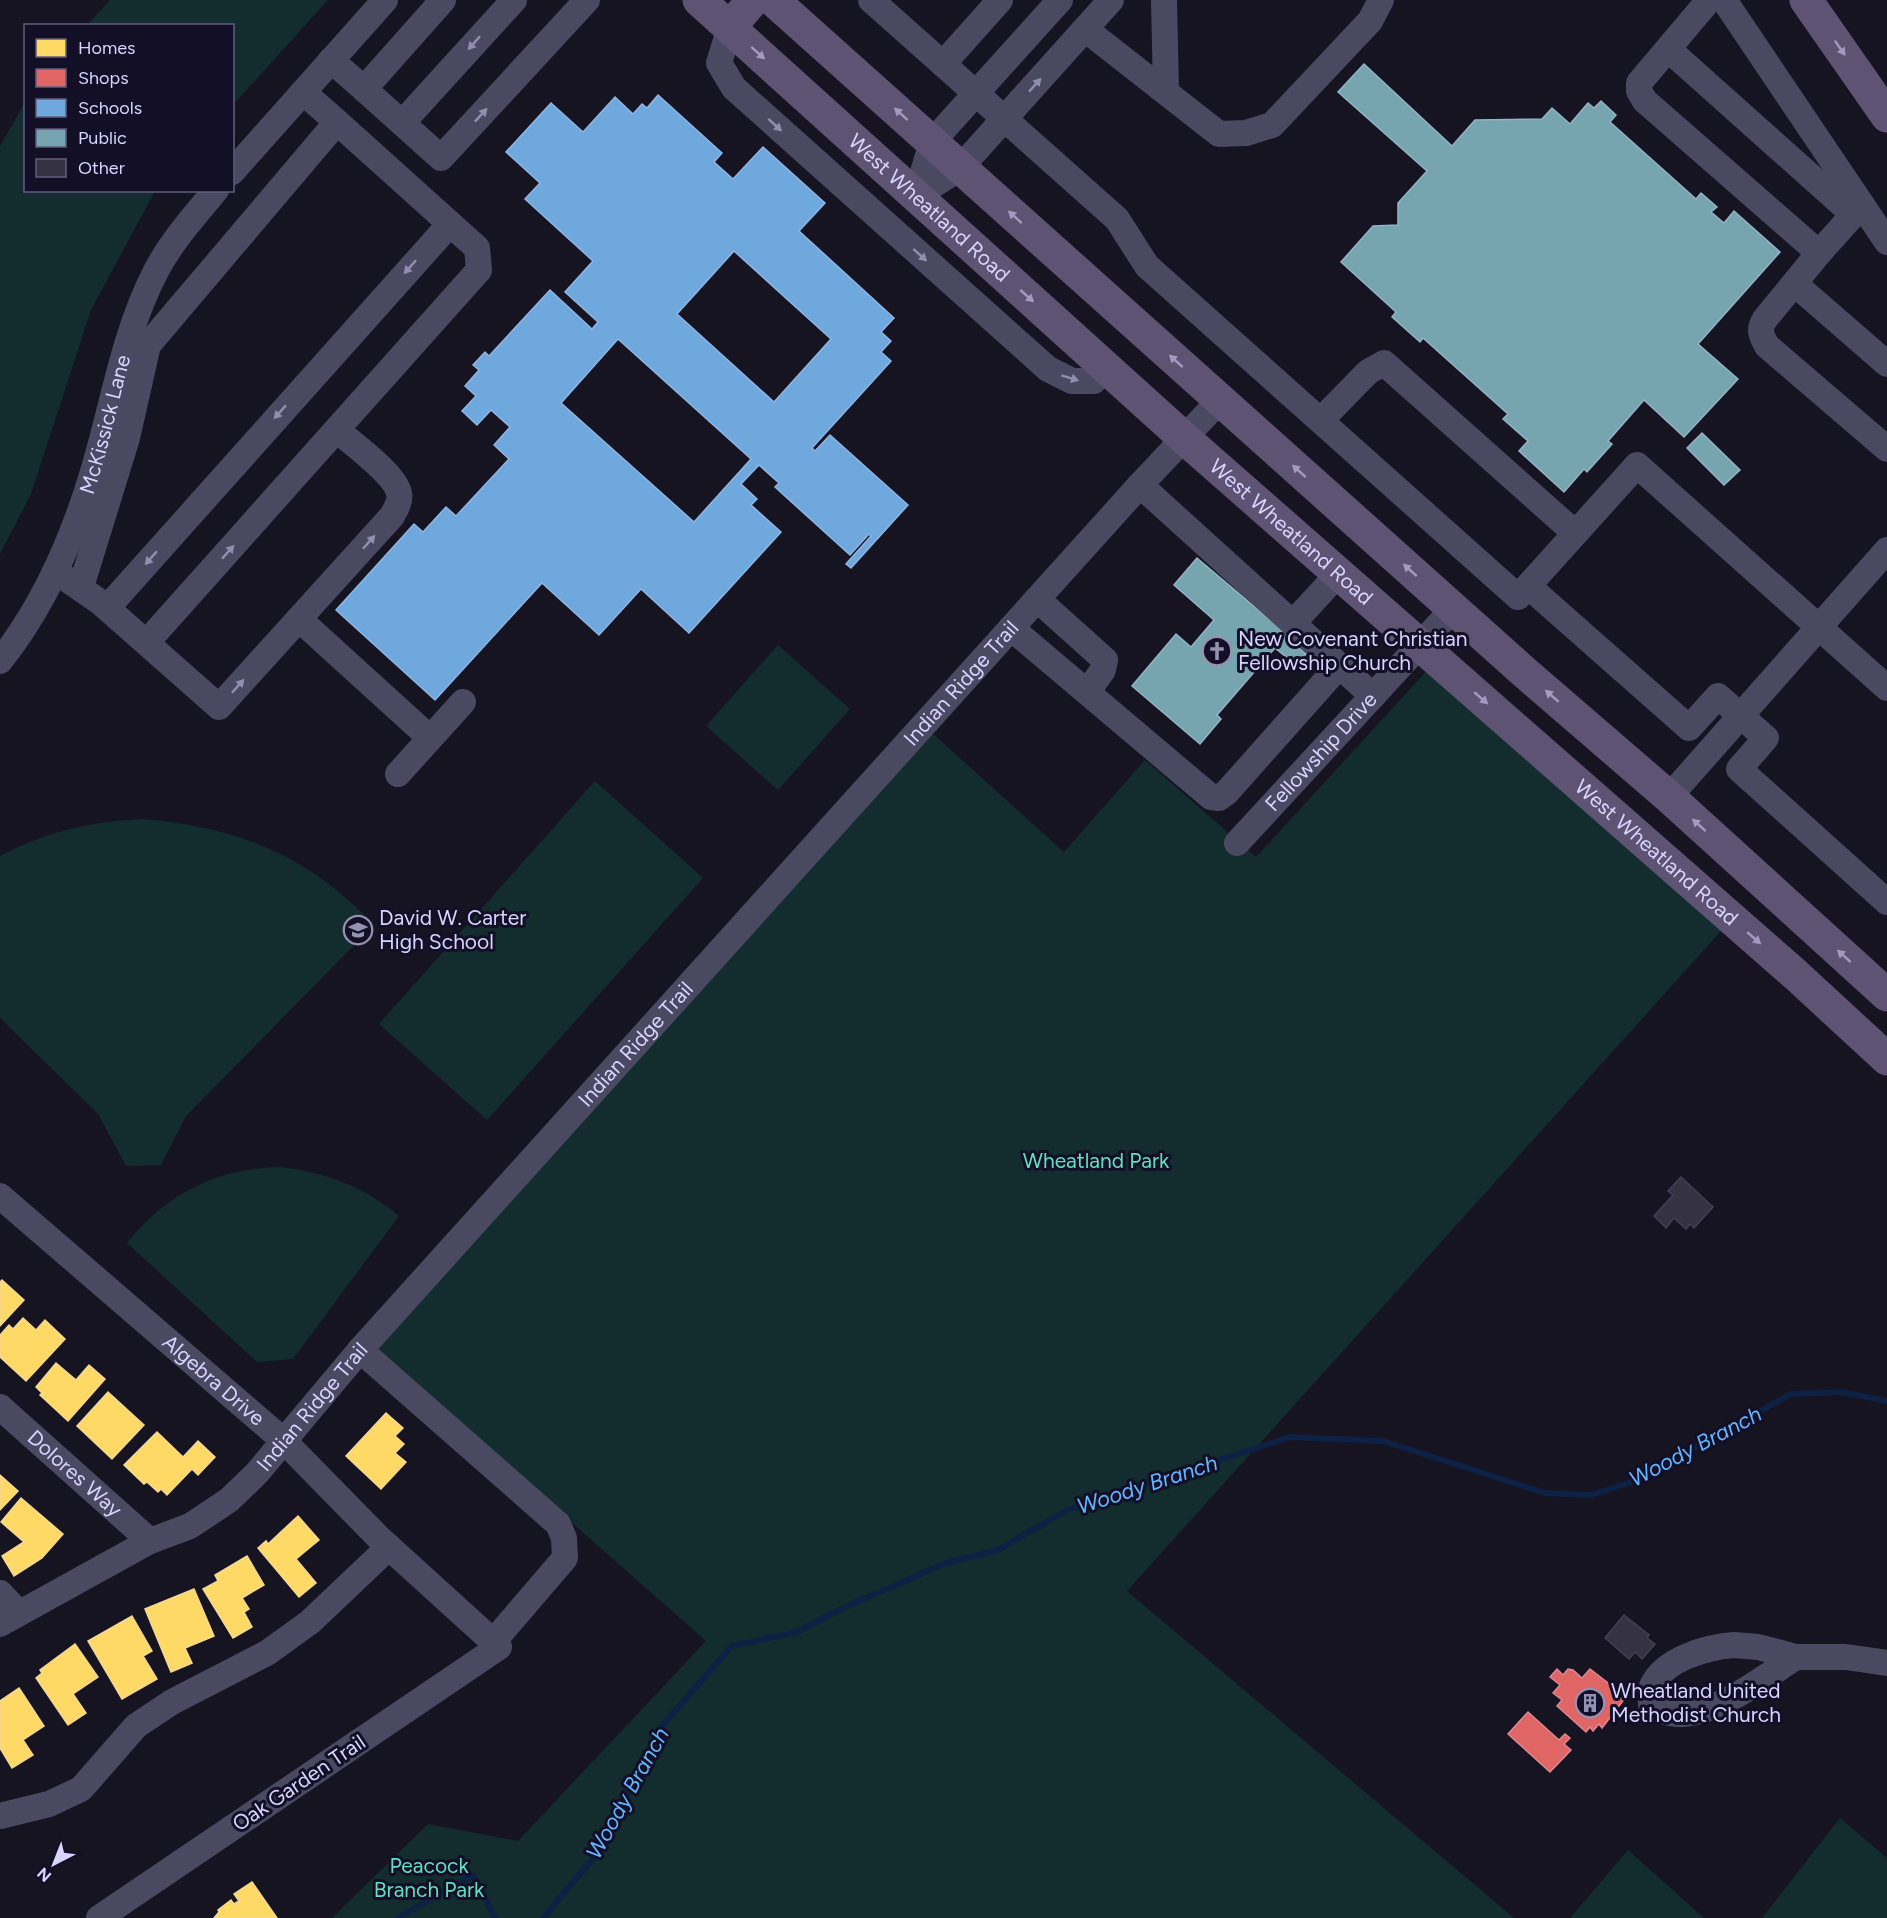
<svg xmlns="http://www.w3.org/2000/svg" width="1887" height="1918" font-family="Figtree,sans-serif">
	<rect width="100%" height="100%" fill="#161421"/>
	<path fill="#132c2d" d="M110,0H328L233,105L232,26L87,25Z
		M25,102L26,190L155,191L91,310L31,494L0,554V146Z
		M778,645L850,709L778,790L706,726Z
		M1445,651L1739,911L1127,1591L1514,1918H332L428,1824L518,1841L706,1641L376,1350L931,732L1064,852L1145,760L1256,857Z
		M595,781L703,878L487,1120L379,1024Z
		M143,819C237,827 308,855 374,925L186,1116L161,1165L126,1166L98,1114L0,1018V856C45,832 92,821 143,819Z
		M281,1167C327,1173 363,1186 399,1216L293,1359L257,1362L127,1243C167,1193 217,1168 281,1167Z
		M1840,1818L1887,1858V1918H1762Z
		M1628,1850L1704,1918H1570Z"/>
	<path fill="#ffd966" stroke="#f4d894" stroke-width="1.5" d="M2,1280L24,1300L0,1326V1282Z
		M23,1318L36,1330L45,1320L65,1339L26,1381L0,1357V1335L9,1325L13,1329Z
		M56,1363L76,1380L89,1365L105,1379L68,1421L40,1395L42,1393L36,1387Z
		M108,1392L144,1425L112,1459L77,1426Z
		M386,1413L403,1428L395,1436L404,1444L395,1453L406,1462L381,1489L346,1456Z
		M157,1432L183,1457L198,1441L215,1457L198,1475L192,1469L167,1495L161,1489L158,1492L147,1482L144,1484L124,1465Z
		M0,1475L18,1491L0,1510Z
		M21,1498L63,1534L42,1558L14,1576L2,1556L24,1542L1,1522Z
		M298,1516L319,1540L296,1559L316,1583L299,1597L258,1548L266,1541L268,1544Z
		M247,1556L264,1585L242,1598L249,1609L244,1612L252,1627L233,1638L203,1589L218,1581L215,1575Z
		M194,1589L214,1636L185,1648L192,1663L171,1672L145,1609Z
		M132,1616L152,1651L143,1656L157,1679L122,1699L88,1641Z
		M75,1644L98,1677L73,1694L86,1713L68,1725L36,1678L42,1673L40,1670Z
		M19,1688L44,1726L23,1740L33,1755L12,1768L0,1748V1701Z
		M252,1882L277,1918H214L219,1912L218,1910L231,1900L234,1904L239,1901L234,1894Z"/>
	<path fill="#e06666" stroke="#de8794" stroke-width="1.5" d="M1557,1669L1563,1675L1568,1669L1573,1670L1582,1678L1590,1669L1626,1697L1602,1728L1599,1724L1593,1731L1590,1727L1586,1732L1557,1706L1562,1700L1553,1693L1560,1685L1550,1677Z
		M1528,1712L1559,1740L1565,1734L1570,1738L1564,1744L1571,1750L1550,1772L1508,1734Z"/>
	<path fill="#6fa8dc" stroke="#8fb5e6" stroke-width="1.5" fill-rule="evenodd" d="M658,95L722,153L714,162L733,179L763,147L825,203L799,231L894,318L881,332L891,341L881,352L891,361L812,448L815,451L830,435L908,505L851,568L846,564L871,536L869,534L850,555L775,487L779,483L759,465L741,484L757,499L751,505L781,532L689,633L641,589L599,635L542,583L435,700L336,610L414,524L423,532L446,507L456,516L509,459L494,445L510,427L491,410L477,425L462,411L476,396L465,386L479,370L473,365L485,352L489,356L550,290L592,329L598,322L565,292L593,261L525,199L540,183L506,152L551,103L583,132L615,97L633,114L642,104L647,108ZM734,251L831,339L774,402L677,314ZM618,339L751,459L694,522L561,403Z"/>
	<path fill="#76a5af" stroke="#94b3c7" stroke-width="1.5" d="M1364,64L1452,146L1475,120L1542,119L1552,108L1570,124L1588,103L1594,108L1601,101L1616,115L1610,122L1696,199L1701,193L1717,207L1711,212L1724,223L1734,211L1780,252L1698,344L1738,379L1684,437L1644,400L1608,441L1612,444L1587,472L1584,469L1564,492L1519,451L1528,441L1503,419L1508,414L1423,338L1420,342L1392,317L1396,312L1341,262L1373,226L1398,225V203L1427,171L1338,92Z
		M1702,433L1740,470L1724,485L1687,448Z
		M1197,558L1288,635L1286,637L1306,654L1296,665L1275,648L1217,715L1221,719L1200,744L1132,686L1176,634L1191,647L1214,620L1174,585Z"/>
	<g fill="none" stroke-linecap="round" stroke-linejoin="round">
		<path stroke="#0d2144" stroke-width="6" d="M398,1918L473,1875L495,1918
			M543,1918L596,1855L660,1728L732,1646L797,1632L843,1608L946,1563L998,1550L1067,1510L1290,1437L1383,1441L1545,1493L1591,1495L1635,1481L1791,1394L1842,1392L1887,1401"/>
	</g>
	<path fill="#343243" stroke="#433f54" stroke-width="1.5" d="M1681,1177L1713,1207L1694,1228L1690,1224L1686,1229L1674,1218L1666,1228L1654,1216L1673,1195L1668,1191Z
		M1624,1615L1649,1635L1647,1638L1655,1644L1642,1659L1635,1652L1629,1659L1605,1638Z"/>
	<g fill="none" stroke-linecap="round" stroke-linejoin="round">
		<g stroke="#4a4962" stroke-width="26">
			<path d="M871,0L1117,219L1147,266L1518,597L1637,465L1887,688"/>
			<path d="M1164,0L1166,90"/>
			<path d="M1709,0L1639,83V91L1645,101L1819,253L1862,205"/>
			<path d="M1724,0L1887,242"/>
			<path d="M730,27L719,63L734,88L1048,369L1072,381H1094L1106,368"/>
			<path d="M1085,29L1219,134L1246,133L1272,125L1370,21L1381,0"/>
			<path d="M1668,49L1854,215"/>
			<path d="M331,60L364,89L443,0"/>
			<path d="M943,64L1000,0"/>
			<path d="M364,89L441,158L587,0"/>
			<path d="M402,123L514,0"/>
			<path d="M232,172L385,0"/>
			<path d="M916,196L960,168L1111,0"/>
			<path d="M916,196L932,142L1060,0"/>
			<path d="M1819,253L1765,319C1758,330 1761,335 1767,346L1887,449"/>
			<path d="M1795,284L1887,364"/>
			<path d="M1321,420L1368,372L1384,363L1575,533"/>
			<path d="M1140,485L1373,696"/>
			<path d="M55,571L100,602L219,707L392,516C396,509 401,500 399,493C395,474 353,444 338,431"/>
			<path d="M1528,586L1689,728L1718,696L1766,738L1739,769L1887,902"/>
			<path d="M81,587L127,438L148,345L337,122L303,92"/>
			<path d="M1037,599L1105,660L1103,670L1087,692"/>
			<path d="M107,608L450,224"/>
			<path d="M299,619L430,738"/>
			<path d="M1293,623L1339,573"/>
			<path d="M1011,628L1211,797L1219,798L1227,792L1339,666"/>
			<path d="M147,642L479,270L477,248L337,122"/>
			<path id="s1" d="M0,661C43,607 72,541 92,475C113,407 123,334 156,271C171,242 195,215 216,190"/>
			<path d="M398,774L463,702"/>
			<path d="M1669,797L1887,550"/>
			<path id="s2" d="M1237,843L1453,609"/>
			<path id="s3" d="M0,1196L284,1441L380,1539L499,1647L99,1918"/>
			<path d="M360,1350L558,1524L564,1538L565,1558L493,1642"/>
			<path id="s4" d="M0,1407L150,1541"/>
			<path d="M0,1593L19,1613"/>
			<path id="s5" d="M0,1624L150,1541L190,1526L229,1500L257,1473L360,1350L1140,485L1220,400"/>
			<path d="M1734,1645L1758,1647L1796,1657C1759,1680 1692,1736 1651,1705C1651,1699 1650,1692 1652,1686C1664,1659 1707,1647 1734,1645Z"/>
			<path d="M1796,1657H1846L1887,1663"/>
			<path d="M0,1816L49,1804L81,1789L136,1726L172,1702L267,1653L310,1622L389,1547"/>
		</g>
		<g stroke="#5e5373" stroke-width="33">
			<path id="s6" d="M699,0L1184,438L1796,975L1887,1059"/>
			<path d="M773,0L1523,671L1669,797L1887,995"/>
			<path d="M1806,0L1887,116"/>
			<path d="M730,27L753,0"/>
		</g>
	</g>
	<defs><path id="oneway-solid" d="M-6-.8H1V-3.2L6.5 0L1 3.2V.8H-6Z" transform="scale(1.5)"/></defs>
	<g fill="#928eb0">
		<use href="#oneway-solid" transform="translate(474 43) rotate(132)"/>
		<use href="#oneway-solid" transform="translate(1035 85) rotate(-48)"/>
		<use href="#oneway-solid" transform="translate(481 115) rotate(-47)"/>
		<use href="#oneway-solid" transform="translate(775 125) rotate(42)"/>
		<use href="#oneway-solid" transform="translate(920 255) rotate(42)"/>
		<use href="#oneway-solid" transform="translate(410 267) rotate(132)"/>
		<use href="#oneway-solid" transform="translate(1070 378) rotate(17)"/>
		<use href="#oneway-solid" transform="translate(280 412) rotate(132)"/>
		<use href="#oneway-solid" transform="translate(369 542) rotate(-48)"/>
		<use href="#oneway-solid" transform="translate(228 552) rotate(-48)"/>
		<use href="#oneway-solid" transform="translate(151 558) rotate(131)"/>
		<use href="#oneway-solid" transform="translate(238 686) rotate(-48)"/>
	</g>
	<g fill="#a29ac0">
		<use href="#oneway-solid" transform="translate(1840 48) rotate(55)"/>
		<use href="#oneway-solid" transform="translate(758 53) rotate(42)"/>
		<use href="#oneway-solid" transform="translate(901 114) rotate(-138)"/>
		<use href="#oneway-solid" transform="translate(1015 217) rotate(-138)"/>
		<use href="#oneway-solid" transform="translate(1027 296) rotate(42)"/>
		<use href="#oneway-solid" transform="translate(1176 361) rotate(-138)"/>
		<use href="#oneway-solid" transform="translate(1299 471) rotate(-138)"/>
		<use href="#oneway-solid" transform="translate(1410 570) rotate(-138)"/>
		<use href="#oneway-solid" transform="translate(1552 696) rotate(-139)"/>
		<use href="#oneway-solid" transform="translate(1481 698) rotate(41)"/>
		<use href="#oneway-solid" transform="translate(1699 825) rotate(-138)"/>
		<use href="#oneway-solid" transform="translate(1754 938) rotate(41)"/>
		<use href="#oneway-solid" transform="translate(1844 956) rotate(-138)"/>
	</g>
	<defs>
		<g id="church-ring" transform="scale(1.5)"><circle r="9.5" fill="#130f26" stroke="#9591b1" stroke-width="1.5"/><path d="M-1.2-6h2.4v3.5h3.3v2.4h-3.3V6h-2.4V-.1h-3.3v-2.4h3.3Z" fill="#9591b1"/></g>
		<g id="school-ring" transform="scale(1.5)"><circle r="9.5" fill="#130f26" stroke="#9591b1" stroke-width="1.5"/><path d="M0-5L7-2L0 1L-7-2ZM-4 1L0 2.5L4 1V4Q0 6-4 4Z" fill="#9591b1"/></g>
		<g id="building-ring" transform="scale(1.5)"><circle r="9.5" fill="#130f26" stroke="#9591b1" stroke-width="1.5"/><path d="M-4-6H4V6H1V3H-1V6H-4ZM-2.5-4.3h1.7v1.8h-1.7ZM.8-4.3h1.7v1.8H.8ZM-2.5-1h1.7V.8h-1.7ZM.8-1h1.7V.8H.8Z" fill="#9591b1"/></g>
	</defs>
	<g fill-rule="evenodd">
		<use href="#church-ring" x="1217" y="651"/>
		<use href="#school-ring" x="358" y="930"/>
		<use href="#building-ring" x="1590" y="1703"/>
	</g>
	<g text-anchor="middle" stroke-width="6" stroke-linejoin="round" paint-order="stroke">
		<g font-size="21" fill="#d9d4ff" stroke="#130f26">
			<text dy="7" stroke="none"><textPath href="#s6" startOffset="310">West Wheatland Road</textPath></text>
			<text dy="7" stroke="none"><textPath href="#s1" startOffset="261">McKissick Lane</textPath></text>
			<text dy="7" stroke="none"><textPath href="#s6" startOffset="796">West Wheatland Road</textPath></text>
			<text dy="7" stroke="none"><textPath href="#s5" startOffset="1358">Indian Ridge Trail</textPath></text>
			<text dy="7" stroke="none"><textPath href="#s2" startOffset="124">Fellowship Drive</textPath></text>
			<text dy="7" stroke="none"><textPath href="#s6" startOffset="1282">West Wheatland Road</textPath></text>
			<text dy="7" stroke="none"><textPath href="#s5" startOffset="872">Indian Ridge Trail</textPath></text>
			<text dy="7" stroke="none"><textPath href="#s3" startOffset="282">Algebra Drive</textPath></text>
			<text dy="7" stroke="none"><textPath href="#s5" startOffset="386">Indian Ridge Trail</textPath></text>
			<text dy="7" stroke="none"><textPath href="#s4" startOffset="100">Dolores Way</textPath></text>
			<text transform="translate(299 1783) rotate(-34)" y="7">Oak Garden Trail</text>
		</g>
		<g font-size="21" fill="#d9d4ff" stroke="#130f26" text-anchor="start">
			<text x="1238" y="646">New Covenant Christian<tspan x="1238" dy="24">Fellowship Church</tspan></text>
			<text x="379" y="925">David W. Carter<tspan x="379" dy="24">High School</tspan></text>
			<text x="1611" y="1698">Wheatland United<tspan x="1611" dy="24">Methodist Church</tspan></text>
		</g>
		<g font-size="21" fill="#5fe0c0" stroke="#130f26">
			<text x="1096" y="1168">Wheatland Park</text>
			<text x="429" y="1873">Peacock<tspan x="429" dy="24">Branch Park</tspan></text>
		</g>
		<g font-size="22" font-style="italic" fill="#62b6ff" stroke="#130f26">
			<text transform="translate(1695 1446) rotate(-28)" y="8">Woody Branch</text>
			<text transform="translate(1147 1484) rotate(-18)" y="8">Woody Branch</text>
			<text transform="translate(627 1793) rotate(-61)" y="8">Woody Branch</text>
		</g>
	</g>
	<rect x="24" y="24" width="210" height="168" fill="#130f26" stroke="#625e7d" stroke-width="1.5"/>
	<rect x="36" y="39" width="30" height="18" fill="#ffd966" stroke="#625e7d" stroke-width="1.5"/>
	<text x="78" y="54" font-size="18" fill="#d9d4ff">Homes</text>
	<rect x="36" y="69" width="30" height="18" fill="#e06666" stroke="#625e7d" stroke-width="1.5"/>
	<text x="78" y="84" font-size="18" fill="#d9d4ff">Shops</text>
	<rect x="36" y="99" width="30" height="18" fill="#6fa8dc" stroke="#625e7d" stroke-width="1.5"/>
	<text x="78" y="114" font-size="18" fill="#d9d4ff">Schools</text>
	<rect x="36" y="129" width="30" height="18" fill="#76a5af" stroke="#625e7d" stroke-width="1.5"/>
	<text x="78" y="144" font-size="18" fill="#d9d4ff">Public</text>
	<rect x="36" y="159" width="30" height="18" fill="#343243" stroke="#625e7d" stroke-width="1.5"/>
	<text x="78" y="174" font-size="18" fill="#d9d4ff">Other</text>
	<g transform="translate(54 1864) rotate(222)" stroke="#130f26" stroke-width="4.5" paint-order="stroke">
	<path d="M0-4.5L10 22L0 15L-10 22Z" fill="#d9d4ff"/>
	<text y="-9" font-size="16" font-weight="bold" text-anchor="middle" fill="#d9d4ff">N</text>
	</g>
</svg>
